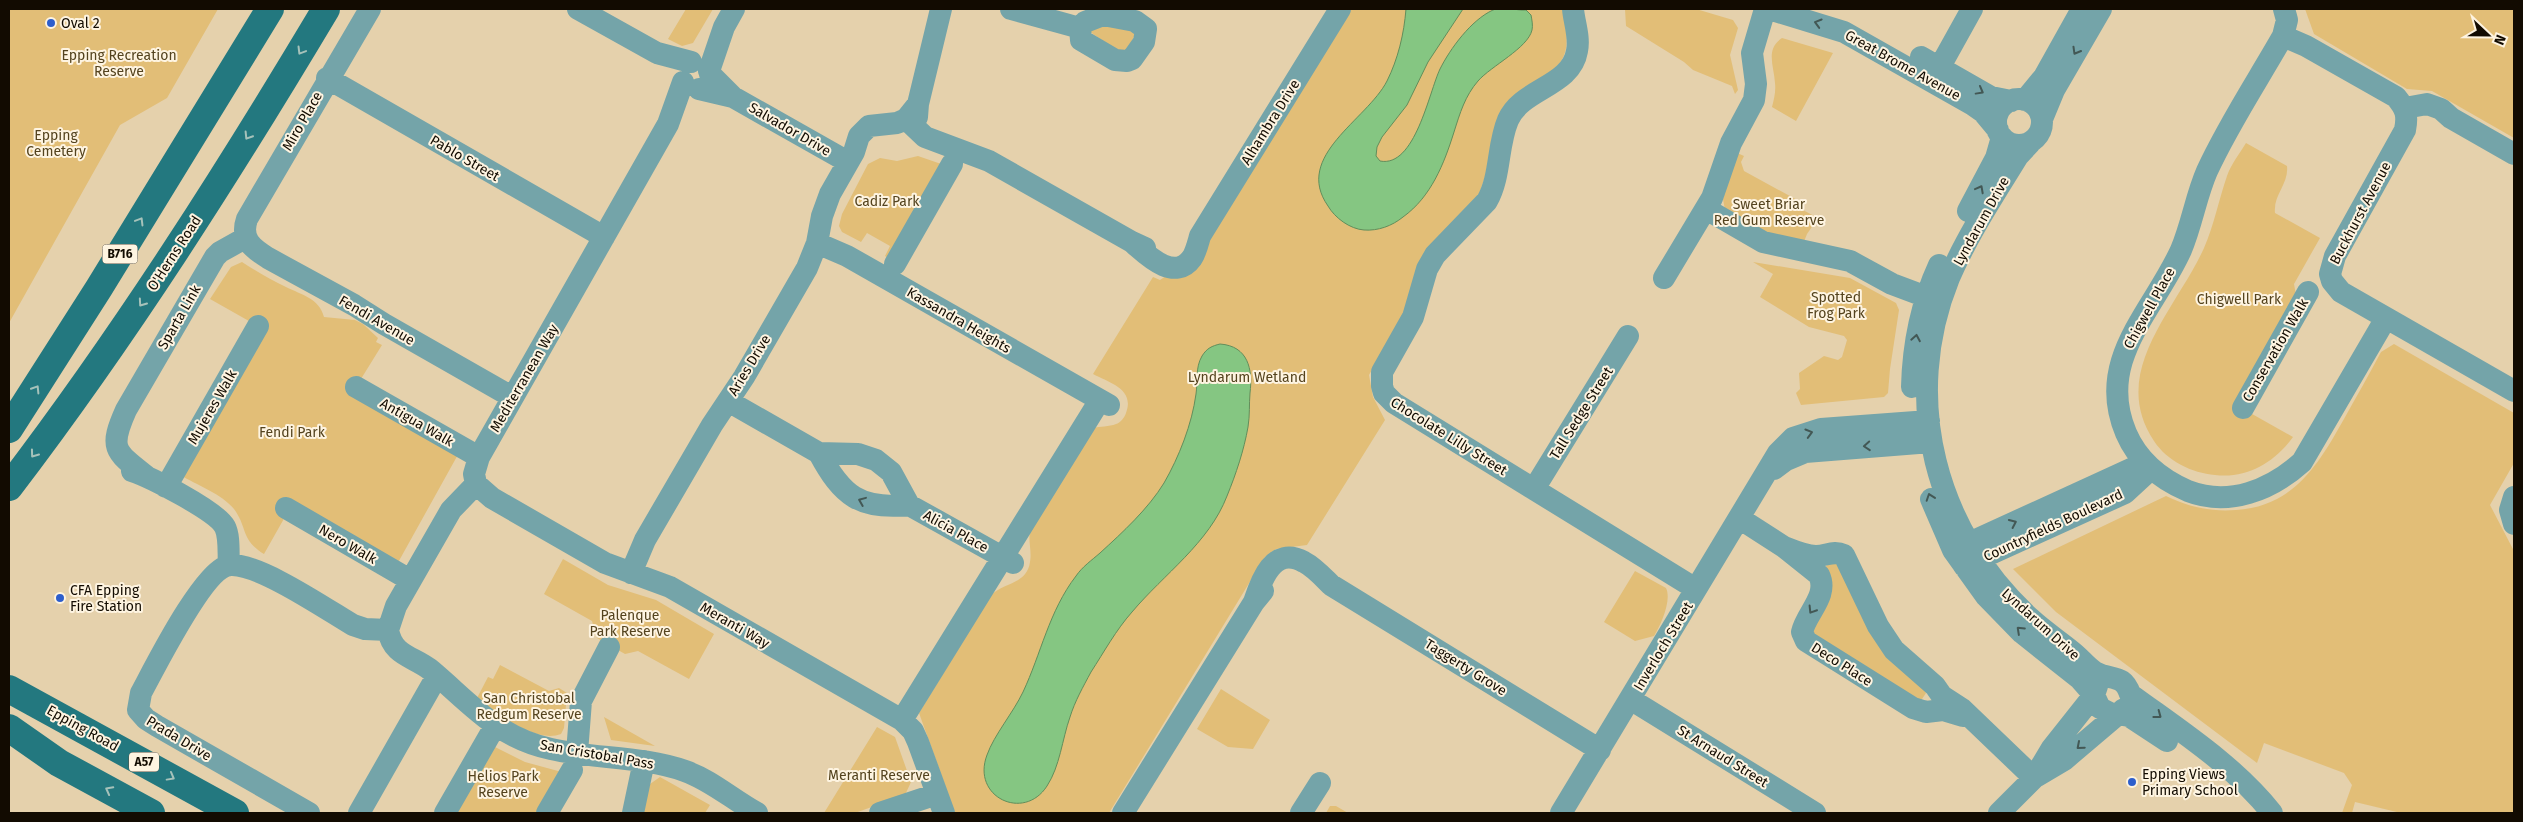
<svg xmlns="http://www.w3.org/2000/svg" width="2523" height="822" font-family="'Fira Sans',sans-serif">
	<rect width="100%" height="100%" fill="#e5d1ac"/>
	<path fill="#e2be77" d="M9,9H218L167,98L120,125L9,323Z
		M686,9H713L693,43L682,46L668,39Z
		M1350,9H1563C1567,37 1573,56 1548,75L1486,174L1479,194L1408,305L1369,375L1373,397L1385,420L1307,545L1276,549L1265,557L1109,813H955L919,713L991,595C1005,582 1027,584 1030,562C1032,551 1028,542 1030,530L1093,428C1100,426 1109,427 1116,424C1120,423 1125,417 1126,413C1135,389 1110,383 1093,374L1153,277L1160,280L1169,274Z
		M1625,9H1696L1733,20L1738,28L1730,55L1738,90L1735,94L1732,86L1693,70L1684,62L1626,26Z
		M2305,9H2514V138L2432,91L2407,89L2314,34Z
		M1105,20L1136,32L1129,48L1120,52L1087,30Z
		M1782,38L1833,53L1796,121L1772,107C1774,99 1776,91 1775,83C1774,66 1765,49 1782,38Z
		M2246,143L2287,166C2289,184 2273,195 2275,213L2320,238L2294,284L2296,295L2245,410L2293,437C2275,462 2247,479 2215,475C2192,473 2167,461 2154,441C2108,372 2176,310 2204,248C2214,225 2219,199 2227,176C2231,164 2240,153 2246,143Z
		M1735,152L1744,156L1741,162L1744,171L1799,201L1801,209L1818,218L1807,234L1803,244L1774,239L1725,210L1723,199Z
		M918,156L947,166L893,261L885,256L890,246L867,233L861,242L842,232L839,226L842,214L868,164L880,158L897,161Z
		M242,262C256,271 271,280 286,287C302,295 319,298 324,317L355,320L363,324L378,338L376,342L382,345L356,387L460,451L395,568L290,508L264,554C240,539 248,528 234,509C222,494 197,485 180,475L258,326L210,299L231,267Z
		M1753,262L1850,278L1896,303L1899,310L1890,369L1888,393L1884,397L1801,405L1796,393L1800,389L1799,373L1824,356L1838,360L1842,357L1847,340L1844,336L1809,327L1760,297L1773,274Z
		M2394,344L2514,413V463L2490,505L2514,551V813H2401L2355,802L2352,813H2342L2352,785L2344,773L2264,743L2257,763L2056,612L2013,569L2166,496C2189,507 2211,512 2236,510C2294,506 2318,465 2344,419C2356,397 2369,375 2381,352Z
		M563,559L608,585L656,600L714,634L689,679L638,651L625,654L597,638L592,621L544,594Z
		M1836,560L1926,693L1922,699L1917,700L1811,637L1826,566Z
		M1635,571L1666,588C1672,600 1661,625 1654,636L1635,641L1604,622Z
		M500,665L549,691L559,688L567,693L564,728L561,734C536,744 497,713 476,700L488,677L493,679Z
		M1221,689L1270,720L1253,749L1228,747L1197,729Z
		M604,717L655,746L611,740Z
		M877,727L895,737L911,782L905,795L855,813H824Z
		M491,745L525,762L569,774L547,813H452Z
		M660,777L710,805L705,813H642L650,784Z
		M1330,806H1336L1348,813H1326Z"/>
	<path fill="#85c682" stroke="#628e5b" d="M1406,9H1463L1428,62L1407,105L1382,137L1377,147L1376,156L1380,161C1415,168 1429,92 1440,69C1450,49 1471,20 1493,10C1503,5 1516,11 1526,10L1531,15C1532,20 1533,26 1532,30C1528,48 1491,66 1478,81C1465,96 1460,113 1454,132C1444,164 1431,197 1403,217C1392,226 1378,231 1364,230C1350,229 1335,218 1328,206C1293,156 1367,120 1387,81C1398,59 1404,34 1406,9Z
		M1220,344C1248,346 1253,369 1250,393C1249,404 1250,415 1248,427C1244,450 1236,474 1227,496C1209,543 1164,574 1132,612C1116,630 1104,652 1091,672C1083,687 1075,701 1070,717C1062,740 1060,766 1047,786C1024,822 971,797 987,755C994,735 1013,713 1023,692C1041,654 1049,611 1076,576C1082,567 1092,560 1100,553C1123,532 1148,509 1164,483C1179,457 1192,424 1196,394C1198,381 1195,368 1202,356C1207,348 1212,346 1220,344Z"/>
	<g fill="none" stroke-linecap="round" stroke-linejoin="round">
		<path stroke="#74a4a9" stroke-width="22" d="M370,9L247,219C240,239 252,248 268,258L354,305L384,324L512,397
			M578,9L657,53L691,62
			M1011,9L1080,28
			M1573,9C1574,22 1580,37 1577,51C1571,87 1522,88 1508,120C1497,146 1501,176 1487,201L1435,255L1427,269L1413,317L1382,372V386L1384,393L1394,403L1696,589
			M1769,9L1844,32L1973,105L1983,112L1998,130
			M2284,9L2287,20L2283,36C2258,80 2228,125 2207,171C2196,196 2192,224 2181,250C2153,312 2095,360 2126,433C2138,461 2160,479 2188,491C2229,507 2271,490 2302,462L2386,318
			M1103,15L1135,21L1146,29L1144,42L1132,59L1127,61L1115,60L1081,40L1080,28L1085,22Z
			M2283,36L2306,46L2396,97C2406,109 2408,115 2405,130L2335,256L2330,274L2332,281L2341,292L2514,391
			M1921,57L1991,97L2011,101
			M709,71L724,27L734,9
			M710,74L733,97L848,162
			M327,78L604,237
			M1932,81L1972,9
			M699,89L733,97
			M1996 122a23 23 0 1 1 46 0a23 23 0 1 1-46 0Z
			M2025,100L2044,77L2082,9
			M2405,108L2427,104L2441,109L2451,118L2514,154
			M917,117L918,104L941,9
			M906,119L925,137L989,161L1132,242L1145,248
			M2042,119L2054,90L2101,9
			M2030,143L2018,156C1994,195 1967,236 1949,278C1900,399 1935,532 2031,619C2045,632 2061,642 2075,654C2082,660 2087,667 2095,672C2111,681 2123,673 2130,694C2179,730 2234,765 2272,813
			M1706,209L1763,242L1850,261L1892,284L1940,302
			M1968,211L1996,158L2002,137
			M1132,242C1146,254 1174,283 1192,258C1196,252 1198,243 1200,236L1340,9
			M817,243L847,256L1109,405
			M895,264L952,164
			M1664,278L1712,198L1731,143L1754,100L1756,84L1752,53L1765,9
			M356,387L479,457
			M1912,387C1913,345 1921,304 1939,265
			M728,401L819,453L858,454L876,460L891,472L909,505L1013,563
			M2243,408L2308,292
			M819,453C842,496 860,510 909,505
			M1774,469L1786,460L1805,452L1931,442
			M132,471C150,477 217,511 225,527C230,537 228,554 229,565
			M146,476C114,451 109,448 126,410L215,257L220,252L245,238
			M476,484L492,498L605,563L670,587L902,720L913,731L918,742L944,813
			M166,487L258,326
			M1534,489L1628,336
			M2514,497L2510,510L2514,524
			M1931,499L1953,550L1986,596L2022,633L2080,679L2094,695L2100,708L2110,713L2129,716L2167,741
			M286,508L410,580
			M1739,518L1784,547L1819,575C1829,596 1806,613 1802,632L1806,641L1913,708L1926,712L1943,710L1963,716
			M1784,547C1794,551 1805,556 1816,556C1827,556 1833,550 1844,555L1878,626L1894,650L1935,686L1942,696L1962,709L2034,778
			M1956,549L2144,463
			M1964,566L2125,493L2151,469
			M631,573L645,540L712,425L744,377L807,268L817,243L822,216L830,194L854,152L859,136L869,126L897,123L906,119L918,104
			M1254,602C1261,581 1273,545 1304,562C1314,567 1323,577 1331,585L1600,750
			M388,630L396,606L451,510L476,484L474,474L479,457L668,124L683,82
			M1630,699L1815,813
			M902,720L1100,400
			M577,753L581,701L609,647
			M2037,776L2064,760L2124,709
			M309,813L157,726L146,719L138,710L141,693C154,669 205,566 231,565C260,564 326,609 353,625L365,629L388,630C393,657 414,656 432,671C471,704 498,738 551,749C595,759 642,756 685,771C711,780 733,800 757,813
			M359,813L437,676
			M445,813L495,726
			M547,813L572,770
			M633,813L644,761
			M880,813L937,794
			M1123,813L1254,602L1263,591
			M1301,813L1320,783
			M1561,813L1778,453L1793,438L1821,429L1929,421
			M1999,813L2034,778L2052,748L2094,695L2097,686"/>
		<path stroke="#23787f" stroke-width="28" d="M9,429L99,288L270,9
			M9,487C125,335 228,173 326,9
			M9,689L235,813
			M9,728L59,763L151,813"/>
	</g>
	<defs><path id="oneway-chevron" d="M-2-3.5L2.5 0L-2 3.5" fill="none" stroke-width="1.6" stroke-linecap="round" stroke-linejoin="round" transform="scale(1.25)"/></defs>
	<g stroke="#435855">
		<use href="#oneway-chevron" transform="translate(1818 23) rotate(-164)"/>
		<use href="#oneway-chevron" transform="translate(2076 51) rotate(120)"/>
		<use href="#oneway-chevron" transform="translate(1980 91) rotate(29)"/>
		<use href="#oneway-chevron" transform="translate(1980 189) rotate(-62)"/>
		<use href="#oneway-chevron" transform="translate(1916 338) rotate(-80)"/>
		<use href="#oneway-chevron" transform="translate(1809 433) rotate(-16)"/>
		<use href="#oneway-chevron" transform="translate(1867 446) rotate(176)"/>
		<use href="#oneway-chevron" transform="translate(1930 497) rotate(-109)"/>
		<use href="#oneway-chevron" transform="translate(862 501) rotate(-158)"/>
		<use href="#oneway-chevron" transform="translate(2013 523) rotate(-25)"/>
		<use href="#oneway-chevron" transform="translate(1812 610) rotate(122)"/>
		<use href="#oneway-chevron" transform="translate(2020 630) rotate(-137)"/>
		<use href="#oneway-chevron" transform="translate(2158 715) rotate(37)"/>
		<use href="#oneway-chevron" transform="translate(2080 746) rotate(139)"/>
	</g>
	<g stroke="#a6c2ba">
		<use href="#oneway-chevron" transform="translate(301 51) rotate(121)"/>
		<use href="#oneway-chevron" transform="translate(248 136) rotate(122)"/>
		<use href="#oneway-chevron" transform="translate(140 221) rotate(-59)"/>
		<use href="#oneway-chevron" transform="translate(142 303) rotate(125)"/>
		<use href="#oneway-chevron" transform="translate(36 389) rotate(-58)"/>
		<use href="#oneway-chevron" transform="translate(34 454) rotate(126)"/>
		<use href="#oneway-chevron" transform="translate(171 777) rotate(29)"/>
		<use href="#oneway-chevron" transform="translate(109 790) rotate(-152)"/>
	</g>
	<g fill="#2d5ecc" stroke="#fef4e1" stroke-width="2">
		<circle cx="51" cy="23" r="5"/>
		<circle cx="60" cy="598" r="5"/>
		<circle cx="2132" cy="782" r="5"/>
	</g>
	<g text-anchor="middle" stroke-width="4" stroke-linejoin="round" paint-order="stroke">
		<g fill="#fef4e1" stroke="#595144" stroke-width="1">
			<rect x="102.5" y="244.5" width="35" height="19" rx="4"/>
			<rect x="129" y="752.5" width="30" height="19" rx="4"/>
		</g>
		<g font-size="12" font-weight="bold" fill="#120b01">
			<text x="120" y="258">B716</text>
			<text x="144" y="766">A57</text>
		</g>
		<g font-size="14" fill="#120b01" stroke="#fef4e1" text-anchor="start">
			<text x="61" y="28">Oval 2</text>
			<text x="70" y="595">CFA Epping<tspan x="70" dy="16">Fire Station</tspan></text>
			<text x="2142" y="779">Epping Views<tspan x="2142" dy="16">Primary School</tspan></text>
		</g>
		<g font-size="14" fill="#54431e" stroke="#fef4e1">
			<text x="119" y="60">Epping Recreation<tspan x="119" dy="16">Reserve</tspan></text>
			<text x="56" y="140">Epping<tspan x="56" dy="16">Cemetery</tspan></text>
			<text x="887" y="206">Cadiz Park</text>
			<text x="1769" y="209">Sweet Briar<tspan x="1769" dy="16">Red Gum Reserve</tspan></text>
			<text x="1836" y="302">Spotted<tspan x="1836" dy="16">Frog Park</tspan></text>
			<text x="2239" y="304">Chigwell Park</text>
			<text x="1247" y="382">Lyndarum Wetland</text>
			<text x="292" y="437">Fendi Park</text>
			<text x="630" y="620">Palenque<tspan x="630" dy="16">Park Reserve</tspan></text>
			<text x="529" y="703">San Christobal<tspan x="529" dy="16">Redgum Reserve</tspan></text>
			<text x="879" y="780">Meranti Reserve</text>
			<text x="503" y="781">Helios Park<tspan x="503" dy="16">Reserve</tspan></text>
		</g>
		<g font-size="14" fill="#120b01" stroke="#fef4e1">
			<text transform="translate(1903 65) rotate(29)" y="5">Great Brome Avenue</text>
			<text transform="translate(302 121) rotate(-60)" y="5">Miro Place</text>
			<text transform="translate(1270 122) rotate(-58)" y="5">Alhambra Drive</text>
			<text transform="translate(790 129) rotate(30)" y="5">Salvador Drive</text>
			<text transform="translate(465 158) rotate(30)" y="5">Pablo Street</text>
			<text transform="translate(2360 213) rotate(-62)" y="5">Buckhurst Avenue</text>
			<text transform="translate(1981 221) rotate(-61)" y="5">Lyndarum Drive</text>
			<text transform="translate(174 253) rotate(-57)" y="5">O'Herns Road</text>
			<text transform="translate(2149 308) rotate(-61)" y="5">Chigwell Place</text>
			<text transform="translate(179 317) rotate(-60)" y="5">Sparta Link</text>
			<text transform="translate(377 320) rotate(30)" y="5">Fendi Avenue</text>
			<text transform="translate(959 320) rotate(30)" y="5">Kassandra Heights</text>
			<text transform="translate(2275 350) rotate(-60)" y="5">Conservation Walk</text>
			<text transform="translate(749 365) rotate(-59)" y="5">Aries Drive</text>
			<text transform="translate(524 378) rotate(-60)" y="5">Mediterranean Way</text>
			<text transform="translate(212 407) rotate(-60)" y="5">Mujeres Walk</text>
			<text transform="translate(1581 413) rotate(-58)" y="5">Tall Sedge Street</text>
			<text transform="translate(417 422) rotate(30)" y="5">Antigua Walk</text>
			<text transform="translate(1449 436) rotate(32)" y="5">Chocolate Lilly Street</text>
			<text transform="translate(2053 525) rotate(-25)" y="5">Countryfields Boulevard</text>
			<text transform="translate(956 531) rotate(29)" y="5">Alicia Place</text>
			<text transform="translate(348 544) rotate(30)" y="5">Nero Walk</text>
			<text transform="translate(2041 624) rotate(42)" y="5">Lyndarum Drive</text>
			<text transform="translate(735 625) rotate(30)" y="5">Meranti Way</text>
			<text transform="translate(1663 646) rotate(-59)" y="5">Inverloch Street</text>
			<text transform="translate(1842 664) rotate(32)" y="5">Deco Place</text>
			<text transform="translate(1466 667) rotate(32)" y="5">Taggerty Grove</text>
			<text transform="translate(83 728) rotate(29)" y="5">Epping Road</text>
			<text transform="translate(179 738) rotate(31)" y="5">Prada Drive</text>
			<text transform="translate(597 754) rotate(10)" y="5">San Cristobal Pass</text>
			<text transform="translate(1723 756) rotate(32)" y="5">St Arnaud Street</text>
		</g>
	</g>
	<rect width="2523" height="822" fill="none" stroke="#120b01" stroke-width="20"/>
	<g transform="translate(2488 35) rotate(112)" stroke="#fef4e1" stroke-width="4" paint-order="stroke">
	<path d="M0-4L9 19L0 12L-9 19Z" fill="#120b01"/>
	<text y="-8" font-size="14" font-weight="bold" text-anchor="middle" fill="#120b01">N</text>
	</g>
</svg>
